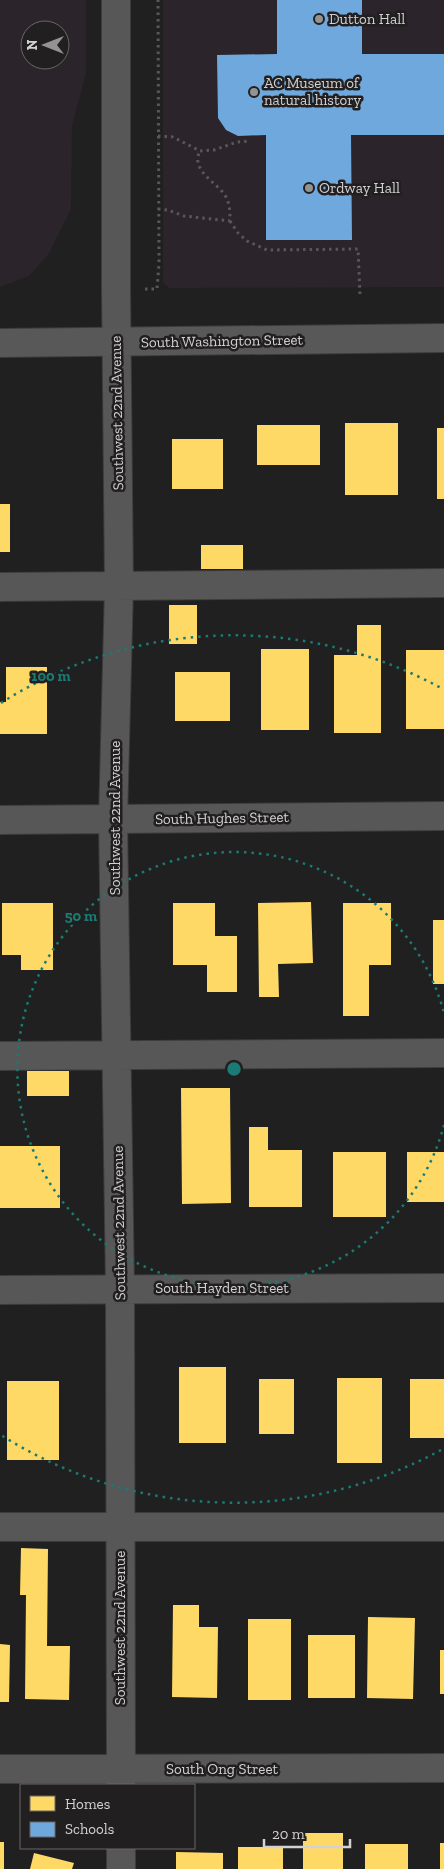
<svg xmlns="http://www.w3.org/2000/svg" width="444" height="1869" font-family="'Zilla Slab',serif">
	<rect width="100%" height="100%" fill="#202020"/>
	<path fill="#2b242a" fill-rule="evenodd" d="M0,0H86V73L72,126L71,209L48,255L29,276L0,287ZM30,30H60V60H30Z
		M163,0H444V287L169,288L163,283Z"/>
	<path fill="#ffd966" d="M345,423H398V495H345Z
		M257,425H320V465H257Z
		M437,428H444V499H437Z
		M172,439H223V489H172Z
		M0,504H10V552H0Z
		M201,545H243V569H201Z
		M169,605H197V644H169Z
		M357,625H381V733H334V655H357Z
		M261,649H309V730H261Z
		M406,650H444V729H406Z
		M6,667H47V734H0V702H6Z
		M175,672H230V721H175Z
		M311,902L313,963L278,964L279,997H259L258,903Z
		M2,903H53V970H21V955H2Z
		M173,903H215V936H237V992H207V965H173Z
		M343,903H391V965H369V1016H343Z
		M433,920H444V984H433Z
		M27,1071H69V1096H27Z
		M181,1088H230L231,1203L182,1204Z
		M249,1127H268V1150H302V1207H249Z
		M0,1146H60V1208H0Z
		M333,1152H386V1217H333Z
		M407,1152H444V1202H407Z
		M179,1367H226V1443H179Z
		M337,1378H382V1463H337Z
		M259,1379H294V1434H259Z
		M410,1379H444V1438H410Z
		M7,1381H59V1460H7Z
		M21,1548L48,1549L47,1646H70L69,1700L25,1699L26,1595H20Z
		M173,1605H199V1627H218L217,1698L172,1697Z
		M368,1617L415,1618L413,1699L367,1698Z
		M248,1619H291V1700H248Z
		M308,1635H355V1698H308Z
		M0,1644L10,1645L9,1702H0Z
		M440,1650H444V1694H440Z
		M303,1833H343V1869H303Z
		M0,1842H4V1869H0Z
		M440,1843H444V1869H440Z
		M365,1844H408V1869H365Z
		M238,1847H283V1869H238Z
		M176,1852L223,1853V1869H176Z
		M34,1853L74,1863L72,1869H30Z"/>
	<path fill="#6fa8dc" d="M277,0H362V54H444V135H351L352,240H266V135L238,136L226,130L218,118L217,55L277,54Z"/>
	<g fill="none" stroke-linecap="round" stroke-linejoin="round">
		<g stroke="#3d3c3c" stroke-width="30">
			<path id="minor" d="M116,0V288L119,587L113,820L120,1288L121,1785
				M0,587L444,583
				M0,820L444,816
				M0,1056L444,1053
				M0,1290L444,1288
				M0,1527H444
				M0,1769L444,1768
				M121,1848V1869"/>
		</g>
		<g stroke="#3d3c3c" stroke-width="30">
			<path id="major" d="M0,343L444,338"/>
		</g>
		<path stroke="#595859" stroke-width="3" stroke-dasharray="2.5 4" stroke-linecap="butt" d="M158,136L173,137L200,151L214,150L237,142L250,141
			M158,209L168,210L184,216L230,221C230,211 230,204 225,195C216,182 190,170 200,151
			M230,221L238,233L247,241L267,250L358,249L360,295
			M145,289H157L159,264L158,0"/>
		<use href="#minor" stroke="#575757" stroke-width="28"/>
		<use href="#major" stroke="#585858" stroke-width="28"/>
	</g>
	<g fill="none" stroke="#197b73" stroke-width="2.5" stroke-dasharray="2.5 5">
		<path d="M444 1125A217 217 0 1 1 444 1013"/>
		<path d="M441 1450A434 434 0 0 1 1 1435M1 703A434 434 0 0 1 441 688"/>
	</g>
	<g fill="#949394" stroke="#211f20" stroke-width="2">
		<circle cx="319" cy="19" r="5"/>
		<circle cx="254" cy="92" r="5"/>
		<circle cx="309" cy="188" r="5"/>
	</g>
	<g text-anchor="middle" stroke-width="5" stroke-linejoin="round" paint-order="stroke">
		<g font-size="15" fill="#d3d1d2" stroke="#211f20" text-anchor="start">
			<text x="329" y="24">Dutton Hall</text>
			<text x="264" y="88">AC Museum of<tspan x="264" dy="17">natural history</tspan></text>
			<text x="319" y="193">Ordway Hall</text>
		</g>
		<g font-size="15" fill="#d3d1d2" stroke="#211f20">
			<text transform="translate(222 341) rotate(-1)" y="5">South Washington Street</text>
			<text transform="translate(117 413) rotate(-91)" y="5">Southwest 22nd Avenue</text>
			<text transform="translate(115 818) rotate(-90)" y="5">Southwest 22nd Avenue</text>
			<text transform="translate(222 818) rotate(-1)" y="5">South Hughes Street</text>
			<text transform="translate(119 1223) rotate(-91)" y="5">Southwest 22nd Avenue</text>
			<text x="222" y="1293">South Hayden Street</text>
			<text transform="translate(120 1628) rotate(-90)" y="5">Southwest 22nd Avenue</text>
			<text x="222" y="1774">South Ong Street</text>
		</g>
	</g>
	<circle cx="234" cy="1069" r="8" fill="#197b73" stroke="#211f20" stroke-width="2.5"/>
	<g font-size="15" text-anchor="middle" font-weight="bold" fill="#197b73" stroke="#211f20" stroke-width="5" stroke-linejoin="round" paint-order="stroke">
		<text x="51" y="681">100 m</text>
		<text x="81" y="921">50 m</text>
	</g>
	<rect x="20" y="1784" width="175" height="65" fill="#211f20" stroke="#686667"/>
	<rect x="30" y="1796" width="25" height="15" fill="#ffd966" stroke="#686667"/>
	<text x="65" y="1809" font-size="15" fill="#d3d1d2">Homes</text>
	<rect x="30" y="1822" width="25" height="15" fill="#6fa8dc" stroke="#686667"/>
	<text x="65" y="1834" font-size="15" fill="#d3d1d2">Schools</text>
	<g transform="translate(45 45) rotate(270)"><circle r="24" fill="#211f20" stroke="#686667"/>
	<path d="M0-4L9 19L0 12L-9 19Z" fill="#949394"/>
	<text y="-8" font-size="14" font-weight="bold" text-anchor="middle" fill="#d3d1d2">N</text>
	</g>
	<path d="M264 1839v8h86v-8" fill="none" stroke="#d3d1d2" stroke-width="2.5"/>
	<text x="272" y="1839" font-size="15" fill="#d3d1d2" stroke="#211f20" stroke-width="4" paint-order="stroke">20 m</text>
</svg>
